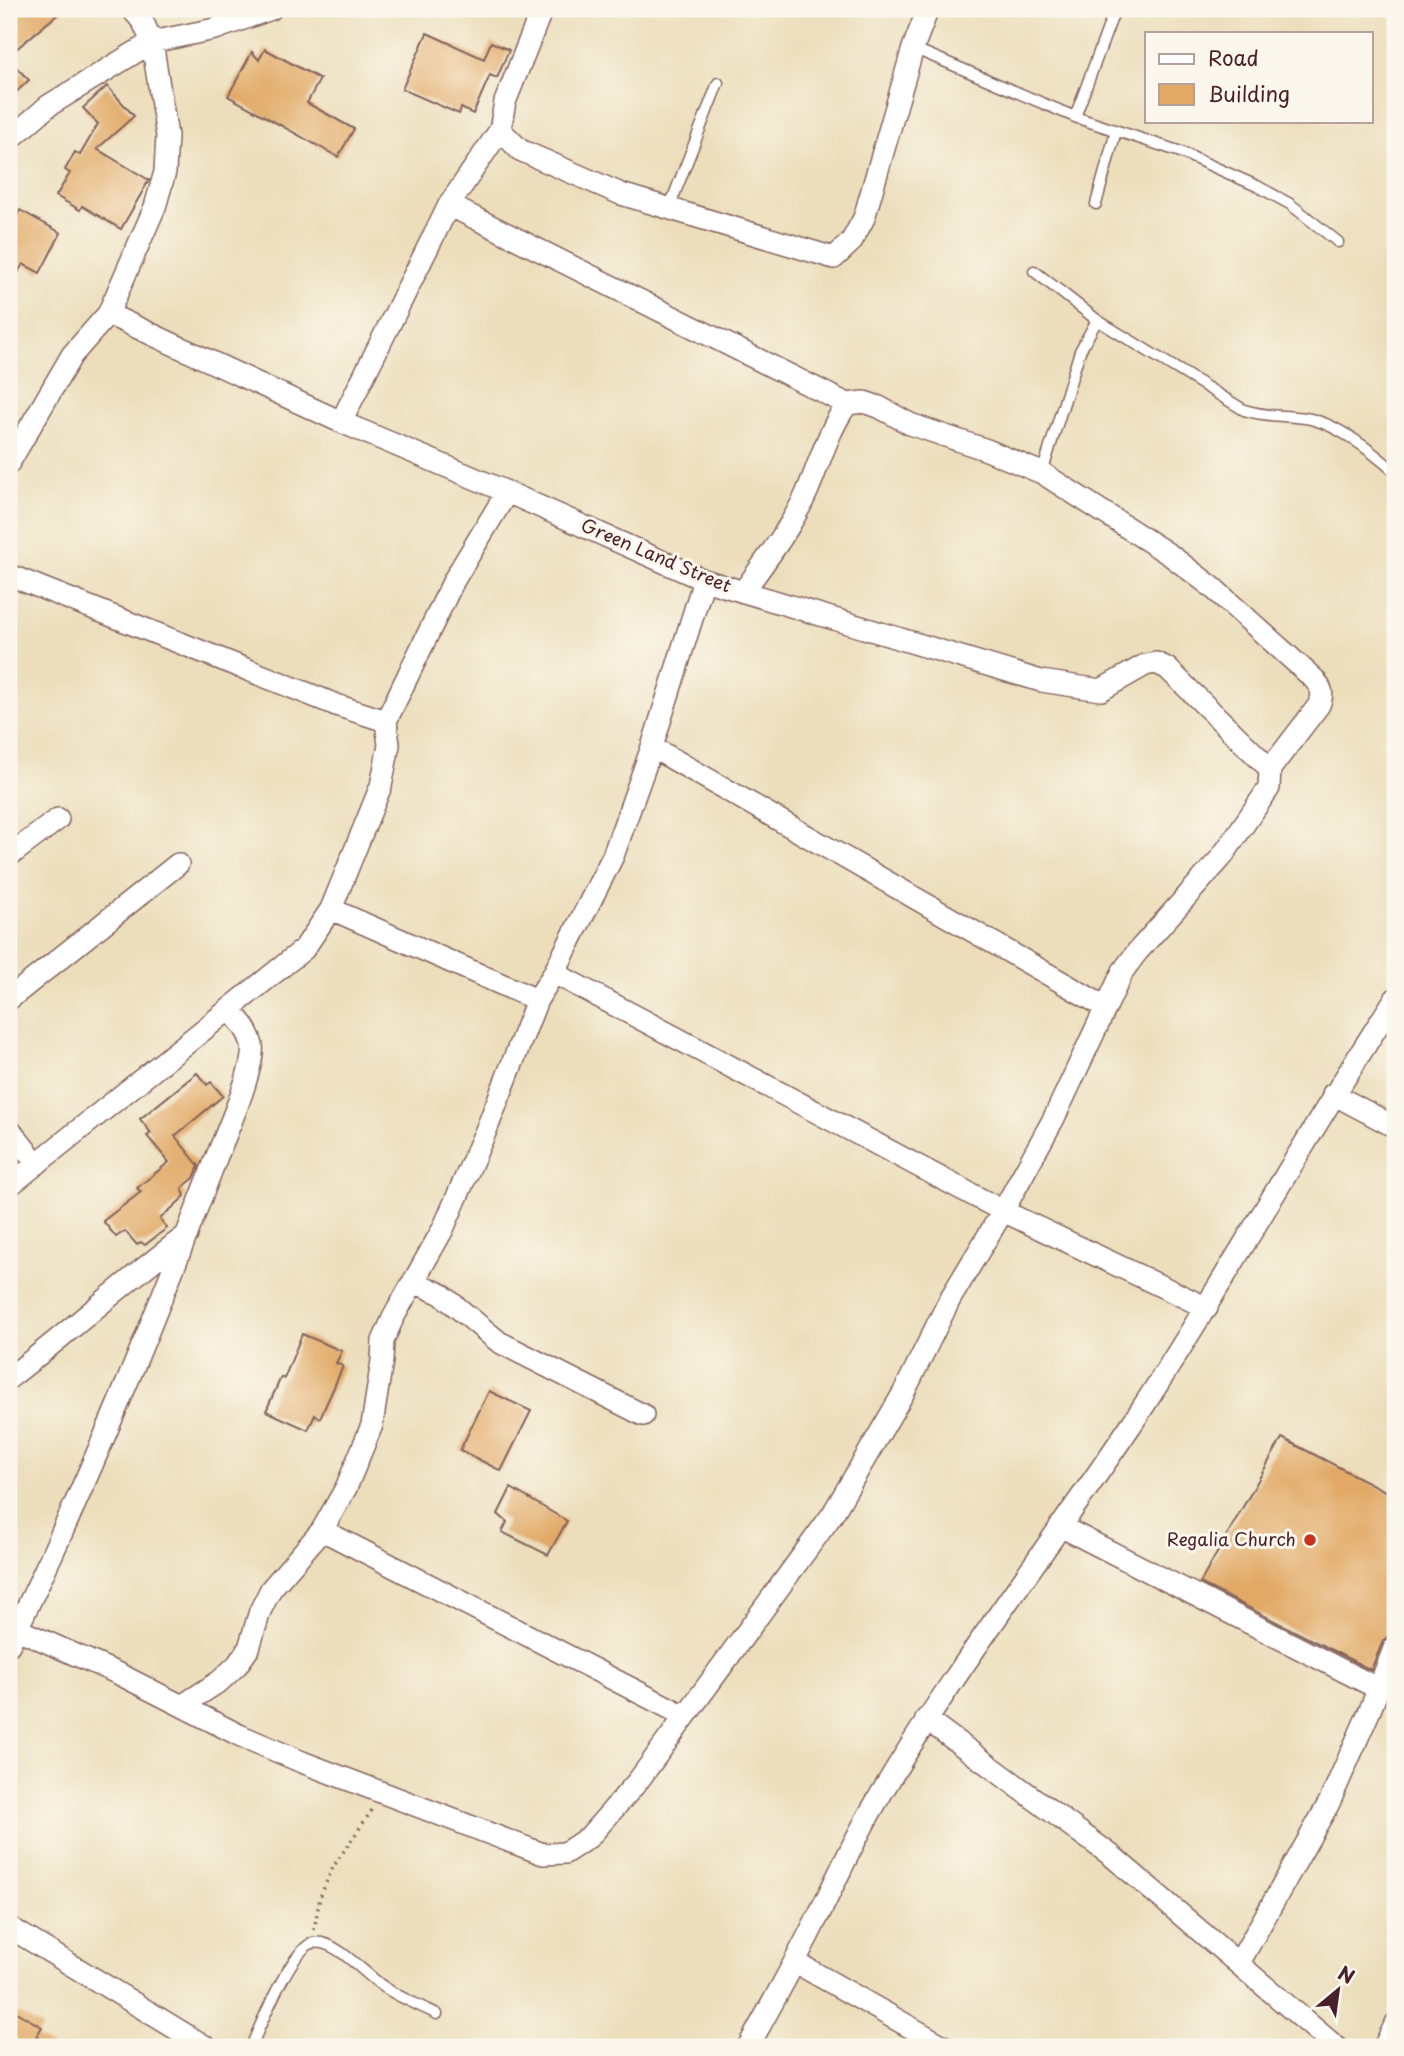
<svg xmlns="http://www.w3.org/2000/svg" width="1404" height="2056" font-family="'Playpen Sans',sans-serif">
	<rect width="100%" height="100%" fill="#fbf7ec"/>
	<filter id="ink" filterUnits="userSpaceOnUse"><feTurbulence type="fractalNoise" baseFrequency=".0143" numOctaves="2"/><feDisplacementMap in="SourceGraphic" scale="14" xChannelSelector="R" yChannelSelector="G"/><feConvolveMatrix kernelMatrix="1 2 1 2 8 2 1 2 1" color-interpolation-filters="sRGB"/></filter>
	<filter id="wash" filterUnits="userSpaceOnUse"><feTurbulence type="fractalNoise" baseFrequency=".00686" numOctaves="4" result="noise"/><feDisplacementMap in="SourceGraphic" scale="28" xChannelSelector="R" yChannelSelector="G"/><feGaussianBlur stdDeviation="1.57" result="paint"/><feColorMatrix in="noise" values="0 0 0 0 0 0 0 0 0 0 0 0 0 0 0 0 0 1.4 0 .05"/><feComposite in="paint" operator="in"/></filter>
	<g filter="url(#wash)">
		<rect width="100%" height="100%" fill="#ecdebb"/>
		<g id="blocks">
			<path fill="#e1a965" d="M20,9H64L9,55V18Z
				M427,33L484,59L491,42L509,50L497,78L490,75L473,114L461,108L459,114L402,89Z
				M265,49L320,79L307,103L354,129L338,157L228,96L252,52L259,60Z
				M9,60L29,80L9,99Z
				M107,86L134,116L97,149L149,180L121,229L82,206L80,210L56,196L70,173L65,170L75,152L80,155L98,124L83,108Z
				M20,210L61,233L40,273L23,264L9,288V230Z
				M197,1073L207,1085L211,1082L223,1096L175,1136L199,1166L194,1178L182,1188L185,1196L160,1219L167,1228L145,1245L141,1242L137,1245L125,1231L116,1237L103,1221L141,1192L137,1188L169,1162L147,1136L151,1133L140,1119Z
				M302,1334L342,1351L336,1363L343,1366L334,1387L320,1418L315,1415L308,1430L266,1411L281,1377L284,1379Z
				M489,1391L531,1411L501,1471L460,1450Z
				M1282,1438L1395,1496V1619L1389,1635L1383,1641L1371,1670L1200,1583Z
				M511,1488L567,1521L548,1555L502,1532L507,1522L498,1514Z
				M9,2008L42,2027L36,2037L54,2047H9Z"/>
		</g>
	</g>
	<g filter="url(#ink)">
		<use href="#blocks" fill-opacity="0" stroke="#83625d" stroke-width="2"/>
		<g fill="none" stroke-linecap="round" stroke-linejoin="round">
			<g stroke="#83625d" stroke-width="13">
				<path id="lane" d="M913,48L1075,117L1178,151L1257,186L1290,204L1338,242
					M1075,117L1115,9
					M1096,204L1116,131
					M669,208L718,83
					M1034,271L1097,320L1244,410C1265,417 1284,415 1305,418C1335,422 1373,452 1395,472
					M1042,473L1080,351L1097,320
					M251,2047C260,2026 292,1948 313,1943C335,1938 366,1976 384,1987C400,1998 419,2005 437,2014"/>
			</g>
			<g stroke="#83625d" stroke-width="24">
				<path id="street" d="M500,130L520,150L621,194L834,258L851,242L864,218L913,48L928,9
					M9,140L48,106L152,42L215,29L271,9
					M108,314L341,422L507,492L704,580L1041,681L1101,690L1145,665L1156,663L1167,668L1270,769
					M341,422L449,205L500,130L505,102L542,9
					M9,463L72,355L108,314L155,207L165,172L167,136L152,42L143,22L132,9
					M9,575L339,706L386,721
					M743,592C766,560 791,528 807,492C820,462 828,431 847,404
					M652,747L1105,1007
					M9,856L58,819
					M331,909L537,1000
					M554,973L1003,1211L1207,1308
					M9,999L178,864
					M1333,1094L1395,1127
					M9,1129L37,1164
					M9,1186L304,949L331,909L381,786L389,745L386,721L454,580L507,492
					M414,1282L441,1294L499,1342L643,1415
					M9,1378C70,1332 126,1280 187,1235
					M1060,1526L1379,1689
					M322,1530L685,1716
					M9,1627L17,1629L119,1674L239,1735L302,1762L543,1854L565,1853L589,1837L638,1781L832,1515L904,1392L950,1299L1003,1211L1054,1118L1123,971L1137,952L1221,858L1269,788L1270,769L1319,705C1324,693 1322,689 1314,679L1212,587L1170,555L1042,473L987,450L910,424L879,407L864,402L847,404L449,205
					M9,1645C87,1486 154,1321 217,1156C226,1134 256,1065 252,1045C249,1031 239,1019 229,1010
					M183,1705L220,1681L237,1665L249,1648L260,1611L271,1589L322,1530L346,1488L372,1425L382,1361L383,1341L393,1318L443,1229L487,1128L537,1000L554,973L613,856L652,747L704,580
					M926,1719L1112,1856L1336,2047
					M9,1927L206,2047
					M795,1962L945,2047
					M1239,1963L1329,1803L1370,1710L1395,1646
					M748,2047C771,2006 794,1964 815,1922C834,1885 851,1846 871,1811C952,1671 1052,1544 1141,1410C1229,1275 1307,1134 1395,999
					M1384,2047L1395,2025"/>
			</g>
			<path stroke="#83625d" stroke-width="3.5" stroke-dasharray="2 5" stroke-linecap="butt" d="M314,1930L320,1897L333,1867L372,1810"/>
			<use href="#lane" stroke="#fff" stroke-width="10"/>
			<use href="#street" stroke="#fff" stroke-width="21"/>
		</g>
	</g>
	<circle fill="#c8321e" stroke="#fbf7ec" stroke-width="2.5" cx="1310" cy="1540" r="7"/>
	<g text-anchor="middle" stroke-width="6" stroke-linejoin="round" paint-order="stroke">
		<g font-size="18" fill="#4a1f2b" stroke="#fbf7ec">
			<text transform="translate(656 556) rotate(23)" y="6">Green Land Street</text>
		</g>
		<g font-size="18" fill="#4a1f2b" stroke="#fbf7ec" text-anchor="end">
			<text x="1296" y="1546">Regalia Church</text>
		</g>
	</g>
	<rect width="1404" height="2056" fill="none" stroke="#fbf7ec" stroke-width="35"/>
	<rect x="1145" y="32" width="228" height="91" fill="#fbf7ec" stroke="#b4a19f" stroke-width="2"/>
	<rect x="1159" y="54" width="35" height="10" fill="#ffffff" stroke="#b4a19f" stroke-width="2"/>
	<text x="1208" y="66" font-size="21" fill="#4a1f2b">Road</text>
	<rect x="1159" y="84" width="35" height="21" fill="#e1a965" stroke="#b4a19f" stroke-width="2"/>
	<text x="1208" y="102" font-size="21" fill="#4a1f2b">Building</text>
	<g transform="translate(1338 1990) rotate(29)" stroke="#fbf7ec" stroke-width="5" paint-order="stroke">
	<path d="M0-5L12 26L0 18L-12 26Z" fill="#4a1f2b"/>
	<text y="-10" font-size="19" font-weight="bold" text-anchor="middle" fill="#4a1f2b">N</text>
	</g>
</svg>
